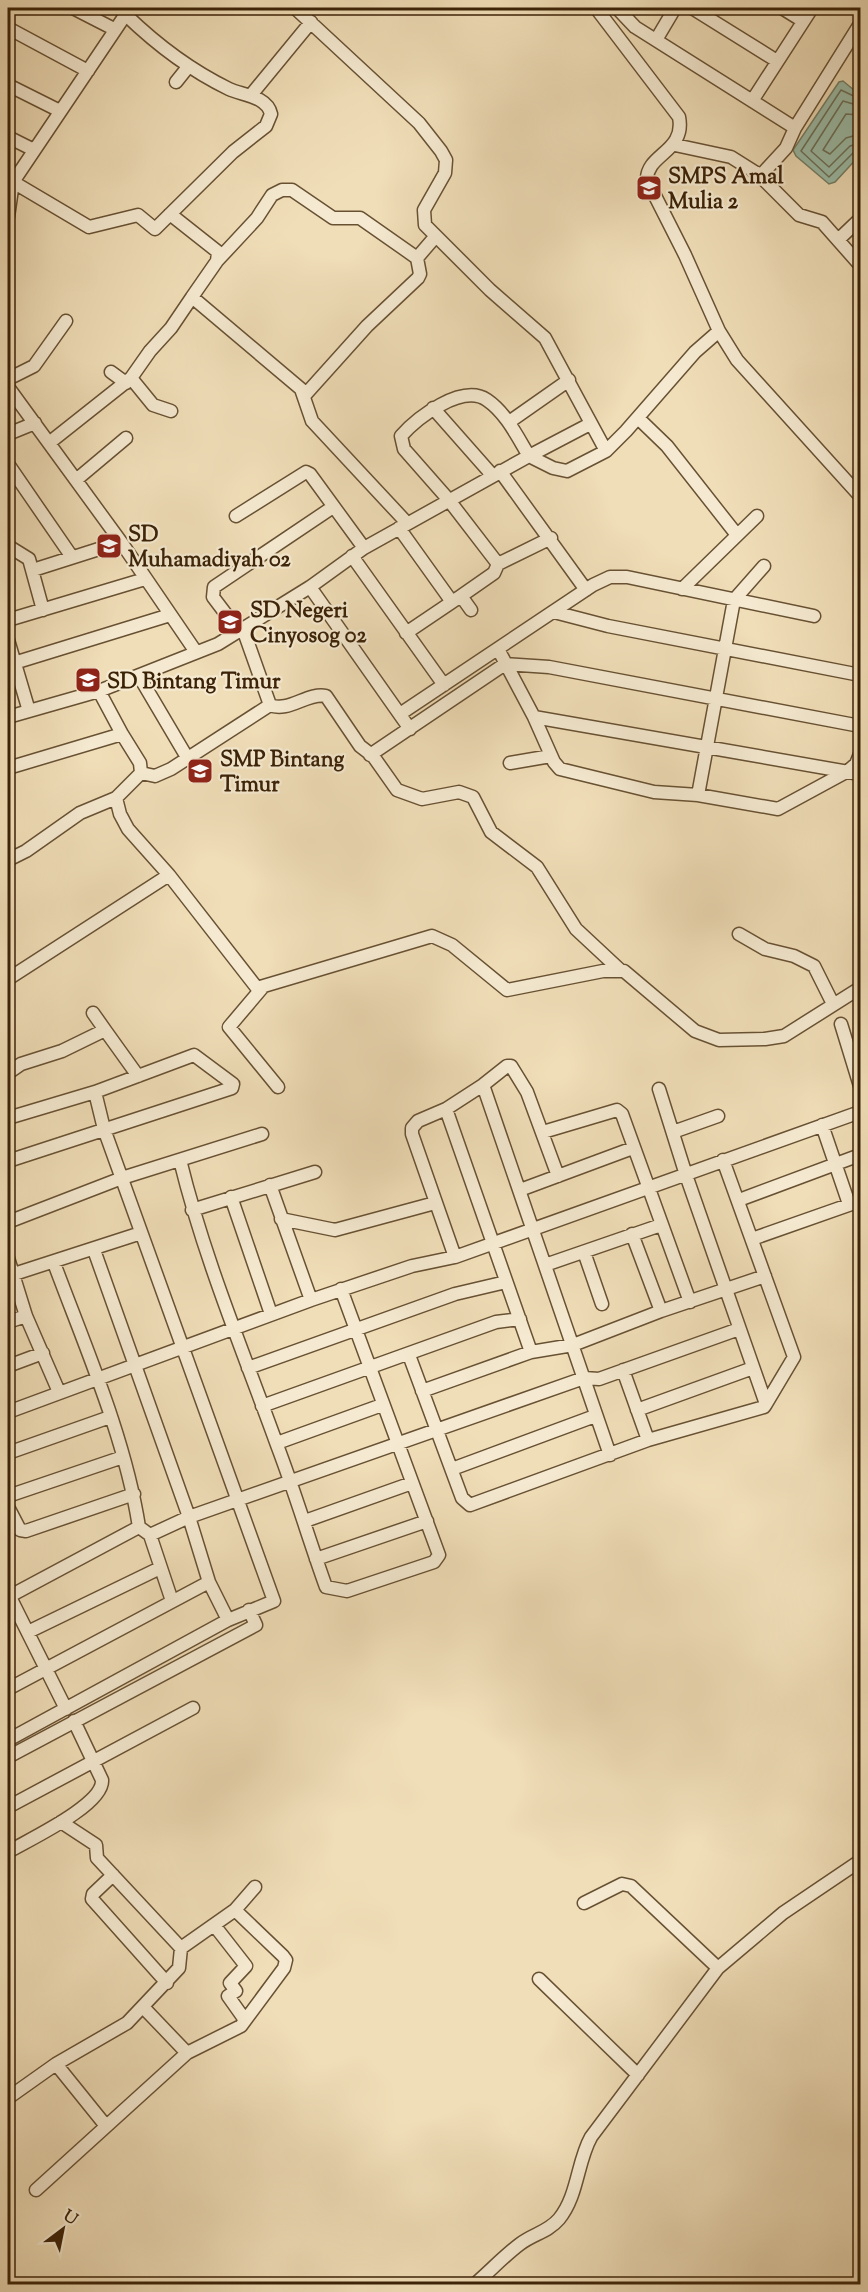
<svg xmlns="http://www.w3.org/2000/svg" width="868" height="2292" font-family="'Sorts Mill Goudy',serif">
	<rect width="100%" height="100%" fill="#f0deb8"/>
	<filter id="stains"><feTurbulence type="fractalNoise" baseFrequency=".00333" numOctaves="4"/><feColorMatrix values="0 0 0 0 .2 0 0 0 0 .09 0 0 0 0 .02 0 0 0 .5 -.17"/></filter>
	<radialGradient id="worn" r=".72"><stop offset=".6" stop-color="#630" stop-opacity="0"/><stop offset="1" stop-color="#630" stop-opacity=".3"/></radialGradient>
	<path fill="#9bbda9" stroke="#757f68" stroke-width="1.5" d="M843,81L860,95V155L835,182L829,184L796,156L793,150L839,82Z"/>
	<g fill="none" stroke-linecap="round" stroke-linejoin="round">
		<path stroke="#6b7058" stroke-width="1.5" d="M860,99L841,90L801,151L829,177L854,152L860,151
			M860,106L843,101L811,151L829,167L850,146L860,143
			M860,115L846,114L823,150L830,154L846,138L860,134"/>
		<g stroke="#685133" stroke-width="15">
			<path id="street" d="M73,8L114,29
				M295,8L419,123L441,151L446,160L445,173L424,210L425,225L490,290L545,338L606,451
				M596,8L679,117C686,152 646,154 647,180L685,255L719,331L737,360L860,496
				M617,8L635,27L795,128
				M692,8L777,61
				M782,8L803,21
				M8,28L88,71
				M656,40L675,8
				M176,82L188,67
				M8,85L60,111
				M251,95L311,22
				M752,101L812,8
				M8,137L34,150
				M675,145L731,157L758,174L763,173L786,148L795,128L860,24
				M758,174L799,215L822,222L860,265
				M13,182L89,227L138,215L155,229L233,152L266,126L271,114C267,96 242,95 229,89C190,70 157,45 126,15
				M170,214L218,252L217,261L192,297
				M8,217L13,182L130,8
				M839,239L860,219
				M217,261L257,218L272,195L282,190H292L333,218H360L417,258
				M111,372L126,383
				M131,378L153,405L171,411
				M8,379L34,366L66,321
				M8,387L121,542L196,652
				M305,395L367,326L418,278L420,274L417,258L435,237
				M433,408L493,476
				M638,418L667,446L737,535
				M509,422L569,380
				M8,434L35,423
				M49,443L131,378L150,351L171,328L192,297L301,389L312,421L407,523
				M8,464L72,557
				M500,471L586,590
				M76,480L126,438
				M236,516L306,472L310,474L364,548
				M399,528L452,602L461,596L471,610
				M8,546L29,559L43,610
				M352,556L444,685
				M498,564L551,538
				M33,570L121,542
				M310,587L410,729
				M682,589L757,516
				M461,596L494,573L498,564L448,499L404,449L401,436C417,418 462,383 487,400C506,413 517,436 529,456L590,424
				M554,612L608,626L860,675
				M8,620L145,579
				M243,629L270,705
				M238,630L213,597L214,587L333,507
				M406,633L452,602
				M8,640L29,711
				M498,649L534,717L554,762L560,769L654,792L698,795L778,809L848,771L856,764L860,754
				M14,663L170,615
				M139,676L188,759
				M270,705C288,713 308,692 326,696L360,746L373,756L397,790L422,799L459,792L473,797L491,832L537,867L576,929L620,970
				M400,714L593,585L610,577H627L814,616
				M8,717L99,691L218,644L310,587L364,548L529,456L553,468L567,471L606,451L626,431L695,352L719,331
				M534,717L860,774
				M370,755L505,664L549,667L860,726
				M510,763L551,756
				M8,768L122,734L99,691
				M141,773L155,776L171,769L270,705
				M698,795L734,600L764,566
				M116,798L120,814L128,829L169,875L257,988L432,936L452,945L507,990L603,971H624L695,1031L719,1040L765,1039L784,1036L860,988
				M8,860L26,851L80,813L116,798L141,773L140,763L122,734
				M739,934L765,949L794,956L814,966L833,1004
				M8,979L169,875
				M262,988L229,1027L278,1087
				M93,1013L105,1030
				M841,1024L860,1086
				M8,1073L21,1064L62,1051L105,1030L138,1076
				M483,1085L610,1455
				M446,1109L531,1352
				M8,1118L95,1092L194,1055L233,1084L232,1088L8,1161
				M822,1125L849,1204
				M543,1132L617,1110L622,1114L690,1302
				M673,1132L718,1116
				M180,1160C204,1258 243,1351 277,1445C295,1492 309,1540 326,1587L347,1591L434,1562L439,1555L341,1289
				M723,1160L794,1357L766,1404
				M270,1185L311,1300
				M520,1190L633,1148
				M231,1197L271,1314
				M739,1200L860,1155
				M192,1210L315,1172
				M281,1219L335,1230L435,1203
				M8,1222L122,1178L262,1134
				M632,1234L661,1311
				M752,1239L860,1201
				M94,1250L189,1517L209,1582L228,1620
				M584,1252L602,1304
				M455,1257L412,1134V1128L418,1121L446,1109L483,1085L507,1066H511L527,1092L558,1176
				M8,1258L26,1316L59,1392
				M54,1263C86,1349 125,1437 139,1527L150,1535L172,1601
				M545,1265L661,1225
				M8,1276L141,1233
				M8,1322L26,1316
				M409,1355L462,1498L470,1505L648,1440L764,1407L766,1404L686,1175L659,1089
				M8,1366L43,1353
				M248,1368L455,1294L506,1282
				M623,1370L648,1440
				M422,1391L531,1352L573,1345L661,1311L765,1276
				M262,1406L496,1322L520,1319
				M637,1410L753,1368
				M8,1412L311,1300L412,1266L455,1257L860,1112
				M277,1443L382,1405
				M8,1453L110,1417
				M452,1469L595,1416
				M8,1496L123,1457
				M8,1507L20,1530L26,1531L134,1494
				M305,1521L412,1483
				M150,1535L189,1517L584,1378L599,1379L739,1329
				M316,1559L427,1521
				M8,1593L66,1709
				M10,1596L139,1527
				M28,1632L160,1568
				M8,1689L209,1582
				M8,1740L228,1620L274,1601L104,1129L95,1092
				M8,1757L256,1625L249,1610
				M8,1807L193,1708
				M61,1822L96,1845L97,1858L181,1948
				M8,1852C28,1840 104,1805 102,1780L74,1721
				M113,1875L93,1894L92,1899L167,1983
				M584,1903L622,1884L631,1886L718,1968
				M214,1925L246,1966L230,1983L236,1991L228,1996L245,2020
				M539,1979L638,2075
				M143,2007L187,2053
				M56,2064L106,2126
				M8,2098L56,2064L127,2023L179,1968L181,1948L235,1910L255,1887
				M36,2190L187,2053L241,2026L284,1968L286,1960L283,1956L235,1910
				M475,2284C490,2271 504,2256 520,2244C533,2234 548,2232 559,2219C578,2196 577,2162 591,2137L718,1968L783,1913L860,1861"/>
		</g>
		<use href="#street" stroke="#f5ead1" stroke-width="12"/>
	</g>
	<defs>
		<g id="school-square" transform="scale(1.35)"><rect x="-9" y="-9" width="18" height="18" rx="4" fill="#8f2418" stroke="#f5ead1"/><path d="M0-5L7-2L0 1L-7-2ZM-4 1L0 2.5L4 1V4Q0 6-4 4Z" fill="#fff"/></g>
	</defs>
	<g fill-rule="evenodd">
		<use href="#school-square" x="649" y="188"/>
		<use href="#school-square" x="109" y="546"/>
		<use href="#school-square" x="230" y="622"/>
		<use href="#school-square" x="88" y="680"/>
		<use href="#school-square" x="200" y="771"/>
	</g>
	<g text-anchor="middle" stroke-width="4.5" stroke-linejoin="round" paint-order="stroke">
		<g font-size="22" font-weight="bold" fill="#3b2207" stroke="#f5ead1" text-anchor="start">
			<text x="668" y="183">SMPS Amal<tspan x="668" dy="25">Mulia 2</tspan></text>
			<text x="128" y="541">SD<tspan x="128" dy="25">Muhamadiyah 02</tspan></text>
			<text x="250" y="617">SD Negeri<tspan x="250" dy="25">Cinyosog 02</tspan></text>
			<text x="107" y="688">SD Bintang Timur</text>
			<text x="220" y="766">SMP Bintang<tspan x="220" dy="25">Timur</tspan></text>
		</g>
	</g>
	<rect width="868" height="2292" fill="none" stroke="#f0deb8" stroke-width="30"/>
	<rect x="9" y="9" width="850" height="2274" fill="none" stroke="#3b2207" stroke-width="3"/>
	<rect x="15" y="15" width="838" height="2262" fill="none" stroke="#3b2207" stroke-width="1.5"/>
	<g transform="translate(63 2229) rotate(32)" stroke="#f5ead1" stroke-width="4.5" paint-order="stroke">
	<path d="M0-4.5L10 22L0 15L-10 22Z" fill="#3b2207"/>
	<text y="-9" font-size="16" font-weight="bold" text-anchor="middle" fill="#3b2207">U</text>
	</g>
	<rect width="100%" height="100%" filter="url(#stains)"/>
	<rect width="100%" height="100%" fill="url(#worn)"/>
</svg>
